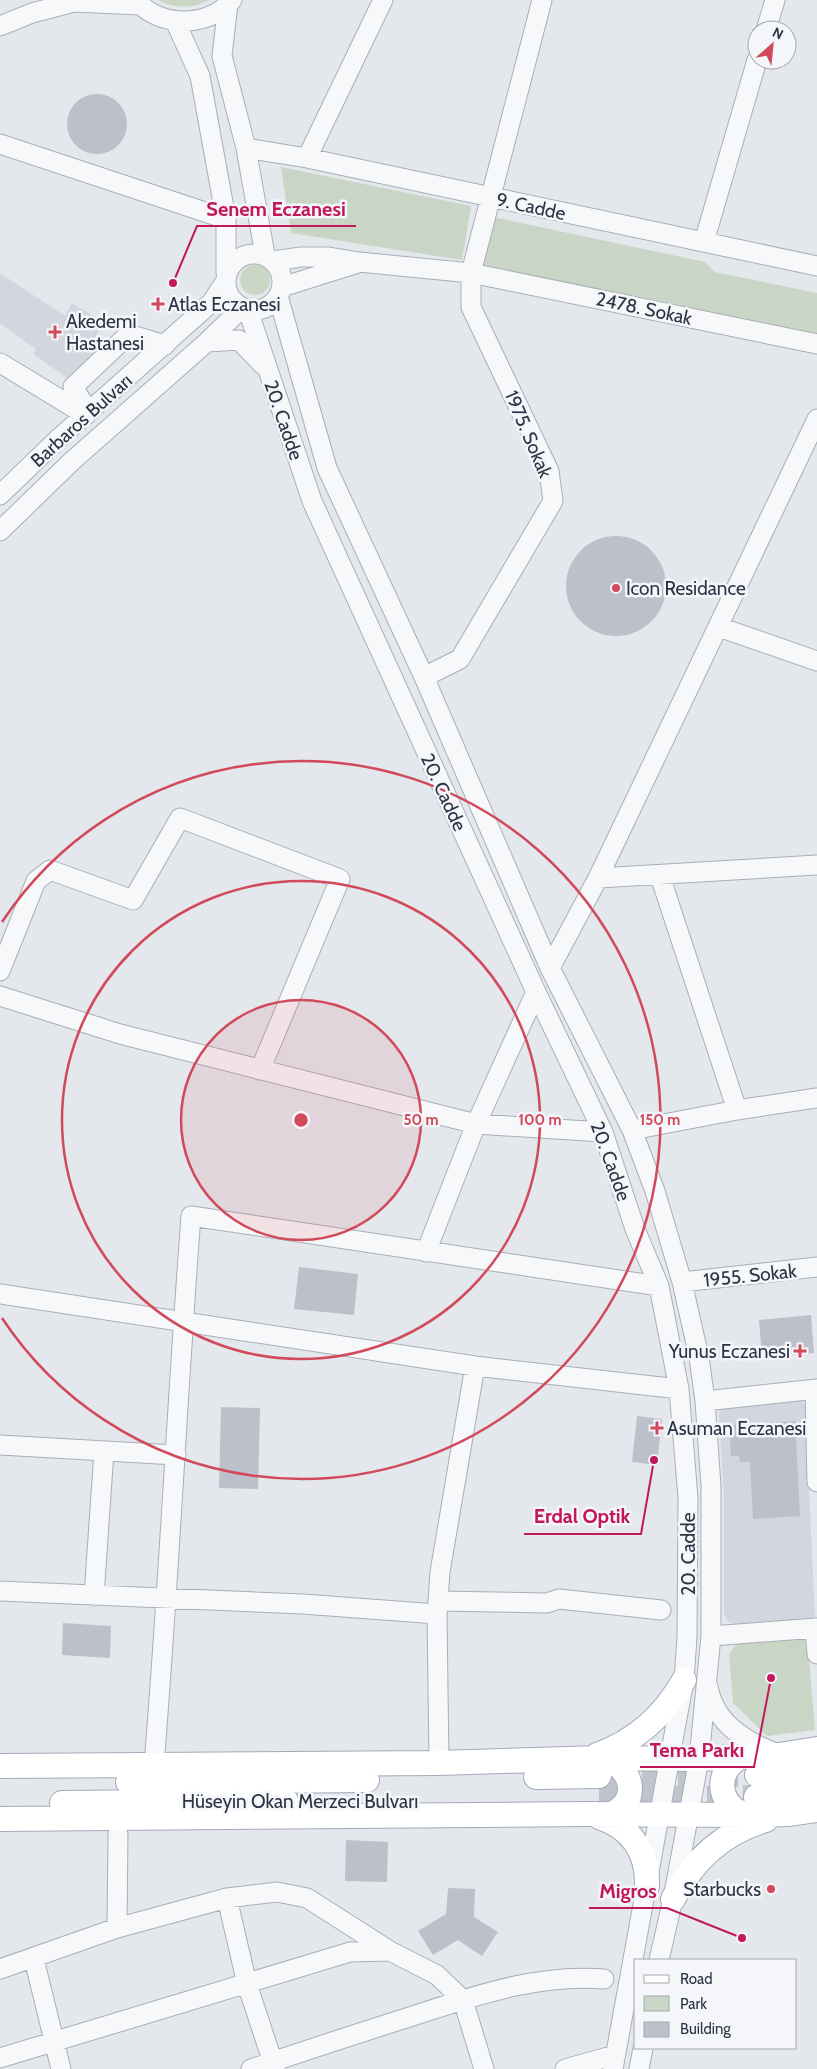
<svg xmlns="http://www.w3.org/2000/svg" width="817" height="2069" font-family="Cabin,sans-serif">
	<rect width="100%" height="100%" fill="#e4e7ec"/>
	<path fill="#d2d6de" d="M0,273L65,316L72,303L104,322L94,340L102,346L100,352L82,373L77,369L69,379L33,354L36,349L0,324Z
		M802,1400L805,1404L815,1617L813,1619L733,1624L727,1621L724,1615V1499L719,1414L721,1408Z"/>
	<path fill="#c9d6c5" d="M158,0H209C193,9 175,9 158,0Z
		M281,167L471,206L462,260L291,233Z
		M493,217L705,262L715,272L817,293V335L657,300L482,267Z
		M240 280a15 15 0 1 1 30 0a15 15 0 1 1-30 0Z
		M807,1636L815,1730L767,1736L733,1703L729,1654L737,1644Z"/>
	<path fill="#bbc0ca" d="M67 124a30 30 0 1 1 60 0a30 30 0 1 1-60 0Z
		M566 586a50 50 0 1 1 100 0a50 50 0 1 1-100 0Z
		M299,1267L358,1274L354,1315L294,1309Z
		M811,1315L814,1353L762,1357L759,1320Z
		M221,1407L260,1408L258,1489L219,1488Z
		M637,1416L662,1419L657,1465L632,1462Z
		M795,1421L800,1516L753,1519L750,1462H740L739,1456H731L729,1425Z
		M63,1623L111,1626L110,1658L62,1655Z
		M346,1840L388,1842L387,1882L345,1881Z
		M448,1888L475,1889L474,1917L498,1932L482,1956L458,1940L433,1955L418,1931L446,1914Z"/>
	<g fill="none" stroke-linecap="round" stroke-linejoin="round">
		<path stroke="#bfc3cb" stroke-width="24" stroke-dasharray="24 12" stroke-linecap="butt" d="M606,1776L757,1775
			M599,1799L756,1797"/>
		<g stroke="#a9aeb7" stroke-width="21">
			<path id="minor" d="M136,0C159,28 209,28 232,0
				M228,4L222,56L246,148L265,255
				M175,21L200,76L226,219V273
				M0,26L32,13L74,2L140,5
				M766,30L775,0
				M0,144L226,219
				M246,148L307,158L817,266
				M307,158L383,0
				M704,242L757,60
				M226 282a28 28 0 1 1 56 0a28 28 0 1 1-56 0Z
				M273,261L301,257H329L359,262L471,273L817,344
				M282,287L358,263
				M278,296L327,468L424,677L550,968L632,1130L655,1191L682,1282L699,1357L705,1401L711,1486V1636L699,1759L673,1899L659,1960
				M248,310L312,501L536,992L603,1132L635,1229L659,1286L679,1389L688,1498L687,1637L684,1680L613,2069
				M207,342L239,340L263,365
				M0,363L86,415
				M89,412L73,387L129,334L165,345
				M0,495L58,439L212,302L225,282
				M0,531L71,462L207,342L242,308
				M719,627L817,661
				M424,677L460,659L553,501L549,471L471,307V273L542,0
				M660,876L737,1110
				M598,878L817,865
				M550,968L598,878L817,419
				M0,971L36,881L50,870L133,900L180,818L340,879L260,1070
				M0,996L120,1034L476,1124L603,1132
				M632,1130L737,1110L817,1098
				M426,1252L476,1124L536,992
				M682,1282L817,1267
				M0,1294L475,1366L679,1389
				M815,1389L817,1482
				M705,1401L817,1389
				M0,1445L176,1455
				M0,1591L303,1604L437,1614
				M94,1596L104,1451
				M438,1601L547,1603L559,1599L661,1610
				M815,1628L817,1654
				M711,1636L817,1628
				M708,1687C715,1723 744,1741 776,1753
				M439,1763L437,1614L440,1572L475,1366
				M154,1765C169,1582 177,1399 191,1216L659,1286
				M227,1898L247,1984L275,2069
				M117,1928L118,1834
				M34,1959L61,2069
				M0,1969L117,1928L227,1898L277,1892L307,1898L390,1951
				M0,2058L350,1952L390,1951L437,1975L463,2000L484,2069
				M251,2069C301,2052 350,2036 400,2020C466,1999 534,1973 604,1979
				M565,2069L615,2055
				M639,2069L643,2048"/>
		</g>
		<g stroke="#a3abb8" stroke-width="26">
			<path id="major" d="M597,1755C636,1741 664,1716 684,1680
				M738,1758C713,1775 719,1808 748,1815
				M601,1759C634,1763 642,1805 608,1815
				M0,1766L439,1763L601,1758L699,1759L779,1755L817,1749
				M757,1775L817,1767
				M536,1777L599,1776
				M128,1782L367,1780
				M756,1797L817,1787
				M62,1803L286,1801
				M599,1817C631,1827 648,1852 647,1886
				M0,1819L585,1814L748,1815L788,1814L817,1810
				M673,1899C693,1860 724,1832 766,1820"/>
		</g>
		<use href="#minor" stroke="#f7f8fa" stroke-width="19"/>
		<use href="#major" stroke="#fff" stroke-width="24"/>
	</g>
	<circle cx="301" cy="1120" r="120" fill="#d1495b" fill-opacity=".12"/>
	<g fill="none" stroke="#d1495b" stroke-width="2.5">
		<circle cx="301" cy="1120" r="120"/>
		<circle cx="301" cy="1120" r="239"/>
		<path d="M2 922A359 359 0 1 1 2 1318"/>
	</g>
	<g fill="#d1495b" stroke="#f4f6f9" stroke-width="2">
		<path d="M155.5 296.5h5v5h5v5h-5v5h-5v-5h-5v-5h5z"/>
		<path d="M52.5 324.5h5v5h5v5h-5v5h-5v-5h-5v-5h5z"/>
		<circle cx="616" cy="588" r="5"/>
		<path d="M797.5 1343.5h5v5h5v5h-5v5h-5v-5h-5v-5h5z"/>
		<path d="M654.5 1420.5h5v5h5v5h-5v5h-5v-5h-5v-5h5z"/>
		<circle cx="771" cy="1889" r="5"/>
	</g>
	<g text-anchor="middle" stroke-width="5" stroke-linejoin="round" paint-order="stroke">
		<g font-size="19" fill="#2b3445" stroke="#f4f6f9">
			<text transform="translate(531 206) rotate(12)" y="7">9. Cadde</text>
			<text transform="translate(644 308) rotate(12)" y="7">2478. Sokak</text>
			<text transform="translate(81 420) rotate(-42)" y="7">Barbaros Bulvarı</text>
			<text transform="translate(284 420) rotate(71)" y="7">20. Cadde</text>
			<text transform="translate(529 434) rotate(67)" y="7">1975. Sokak</text>
			<text transform="translate(444 792) rotate(65)" y="7">20. Cadde</text>
			<text transform="translate(611 1161) rotate(70)" y="7">20. Cadde</text>
			<text transform="translate(750 1275) rotate(-6)" y="7">1955. Sokak</text>
			<text transform="translate(688 1554) rotate(-90)" y="7">20. Cadde</text>
			<text x="300" y="1808">Hüseyin Okan Merzeci Bulvarı</text>
		</g>
		<g font-size="19" fill="#2b3445" stroke="#f4f6f9" text-anchor="start">
			<text x="168" y="311">Atlas Eczanesi</text>
			<text x="66" y="328">Akedemi<tspan x="66" dy="22">Hastanesi</tspan></text>
			<text x="626" y="595">Icon Residance</text>
			<text x="790" y="1358" text-anchor="end">Yunus Eczanesi</text>
			<text x="667" y="1435">Asuman Eczanesi</text>
			<text x="761" y="1896" text-anchor="end">Starbucks</text>
		</g>
	</g>
	<circle cx="301" cy="1120" r="8" fill="#d1495b" stroke="#f4f6f9" stroke-width="2.5"/>
	<g font-size="15" text-anchor="middle" font-weight="bold" fill="#d1495b" stroke="#f4f6f9" stroke-width="5" stroke-linejoin="round" paint-order="stroke">
		<text x="421" y="1125">50 m</text>
		<text x="540" y="1125">100 m</text>
		<text x="660" y="1125">150 m</text>
	</g>
	<path fill="none" stroke="#c2185b" stroke-width="2" d="M173 283L197 226H356M654 1460L641 1534H524M771 1678L754 1767H640M742 1938L667 1908H589"/>
	<g fill="#c2185b" stroke="#f4f6f9" stroke-width="2">
		<circle cx="173" cy="283" r="5"/>
		<circle cx="654" cy="1460" r="5"/>
		<circle cx="771" cy="1678" r="5"/>
		<circle cx="742" cy="1938" r="5"/>
	</g>
	<g font-size="20" text-anchor="middle" font-weight="bold" fill="#c2185b" stroke="#f4f6f9" stroke-width="5" stroke-linejoin="round" paint-order="stroke">
		<text x="276" y="216">Senem Eczanesi</text>
		<text x="582" y="1523">Erdal Optik</text>
		<text x="697" y="1757">Tema Parkı</text>
		<text x="628" y="1898">Migros</text>
	</g>
	<rect x="634" y="1959" width="162" height="90" fill="#f4f6f9" stroke="#a4a8b1"/>
	<rect x="644" y="1975" width="25" height="8" fill="#ffffff" stroke="#a4a8b1"/>
	<text x="680" y="1984" font-size="15" fill="#2b3445">Road</text>
	<rect x="644" y="1996" width="25" height="15" fill="#c9d6c5" stroke="#a4a8b1"/>
	<text x="680" y="2009" font-size="15" fill="#2b3445">Park</text>
	<rect x="644" y="2022" width="25" height="15" fill="#bbc0ca" stroke="#a4a8b1"/>
	<text x="680" y="2034" font-size="15" fill="#2b3445">Building</text>
	<g transform="translate(772 45) rotate(27)"><circle r="24" fill="#f4f6f9" stroke="#a4a8b1"/>
	<path d="M0-4L9 19L0 12L-9 19Z" fill="#d1495b"/>
	<text y="-8" font-size="14" font-weight="bold" text-anchor="middle" fill="#2b3445">N</text>
	</g>
</svg>
